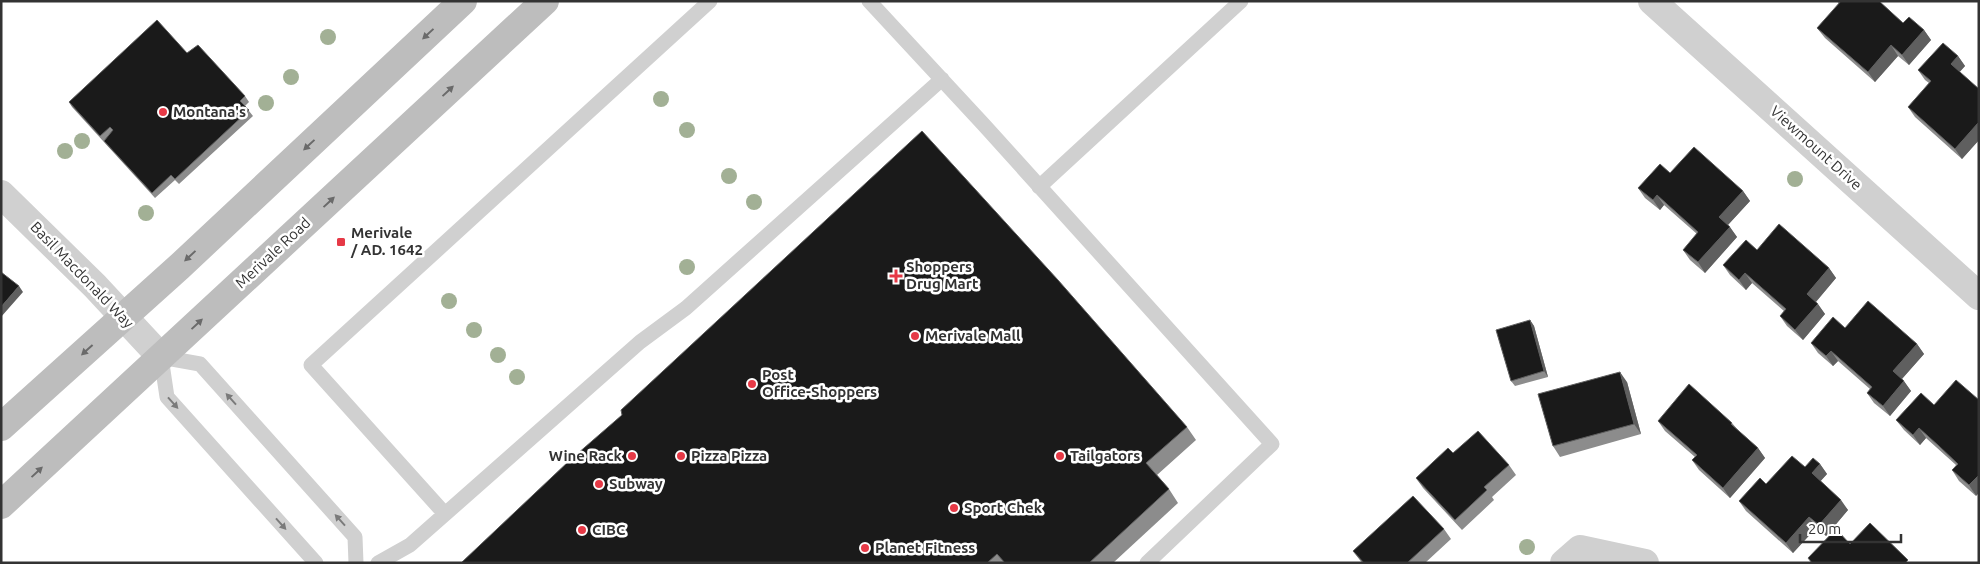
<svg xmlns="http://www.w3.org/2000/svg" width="1980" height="564" font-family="Ubuntu,sans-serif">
	<rect width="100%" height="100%" fill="#fff"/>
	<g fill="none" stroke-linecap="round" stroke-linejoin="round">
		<path stroke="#d0d0d0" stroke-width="15" d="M869,1L984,125L1272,444L1147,563
			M1039,187L1241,1
			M445,514L311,365L710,1
			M316,563L167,397L161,357L200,364L355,537L356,563
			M378,563L410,545L640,342L686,308L942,79"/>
		<path stroke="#d0d0d0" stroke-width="28" d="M1564,563L1580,549L1645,563"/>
		<path stroke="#d0d0d0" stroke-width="28" d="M1652,1L1979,296
			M1,194L95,286L161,357"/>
		<path stroke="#bdbdbd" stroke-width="28" d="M1,427L179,267L463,1
			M1,505L545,1"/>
	</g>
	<g fill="#a2b095">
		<circle cx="328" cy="37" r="8"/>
		<circle cx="291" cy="77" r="8"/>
		<circle cx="661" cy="99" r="8"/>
		<circle cx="266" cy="103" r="8"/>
		<circle cx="687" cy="130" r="8"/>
		<circle cx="82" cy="141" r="8"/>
		<circle cx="65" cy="151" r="8"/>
		<circle cx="729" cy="176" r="8"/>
		<circle cx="1795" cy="179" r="8"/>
		<circle cx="754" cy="202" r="8"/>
		<circle cx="146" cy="213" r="8"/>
		<circle cx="687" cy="267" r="8"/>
		<circle cx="449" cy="301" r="8"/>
		<circle cx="474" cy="330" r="8"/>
		<circle cx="498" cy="355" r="8"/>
		<circle cx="517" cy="377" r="8"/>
		<circle cx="1527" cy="547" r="8"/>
	</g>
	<path fill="#8c8c8c" d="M1837,1H1879L1903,23L1924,30L1931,40L1909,65L1898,56L1875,82L1825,38L1817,28L1839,4Z
		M187,53L245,96L249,102L245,106L253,116L179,184L175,180L155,198L72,107L69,102Z
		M1958,56L1965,66L1959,72L1979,89V140L1962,159L1915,117L1908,107L1929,83L1925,80L1918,70Z
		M1670,173L1743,191L1750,201L1728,225L1737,237L1705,273L1690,260L1683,250L1697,234L1664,205L1660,210L1645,198L1638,188Z
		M1757,250L1829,268L1836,278L1816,302L1825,314L1803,340L1787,326L1780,316L1784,311L1752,283L1746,290L1730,275L1723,265Z
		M1530,320L1534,326L1548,377L1515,386L1511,381Z
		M1811,343L1917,344L1924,354L1902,379L1911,391L1890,416L1874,403L1867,393L1870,389L1838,361L1833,366L1818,353Z
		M1627,382L1641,434L1560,457L1553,446Z
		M1921,393L1976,496L1959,481L1952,470L1956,465L1926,438L1920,445L1904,430L1896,420Z
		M622,415L1187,427L1196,440L1157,475L1169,489L1178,503L1113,563H461Z
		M1658,421L1732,423L1737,429L1758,448L1765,458L1730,498L1699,470L1692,460L1695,457L1665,431Z
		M1453,453L1509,465L1516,475L1492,497L1494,500L1462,530L1423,488L1416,478Z
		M1820,464L1827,474L1820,481L1848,510L1826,536L1816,528L1793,553L1746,511L1739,501L1766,484L1805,467Z
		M1444,529L1451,539L1425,563H1362L1353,551Z"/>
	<path fill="#5f5f5f" d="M1924,30L1931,40L1909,65L1902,55Z
		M1891,45L1898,56L1875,82L1868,72Z
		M1958,56L1965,66L1958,74L1951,64Z
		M1978,123L1979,124V140L1962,159L1955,149Z
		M1743,191L1750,201L1726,227L1719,217Z
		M1657,195L1664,205L1660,210L1653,200Z
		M1730,227L1737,237L1705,273L1698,262Z
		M1829,268L1836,278L1814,304L1807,294Z
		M1745,273L1752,283L1746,290L1739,280Z
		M19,286L23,292L1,317V307Z
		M1818,304L1825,314L1803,340L1795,330Z
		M1530,320L1534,326L1548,377L1544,371Z
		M1917,344L1924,354L1900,381L1893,371Z
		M1831,351L1838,361L1833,366L1826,356Z
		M1620,372L1627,382L1641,434L1634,424Z
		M1904,381L1911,391L1890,416L1883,406Z
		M1919,428L1926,438L1920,445L1913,435Z
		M1758,448L1765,458L1730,498L1723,488Z
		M1820,464L1827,474L1819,483L1812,473Z
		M1979,475V493L1976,496L1969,485Z
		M1841,500L1848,510L1826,536L1819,525Z
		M1809,517L1816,528L1793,553L1786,543Z"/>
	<path fill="#1a1a1a" stroke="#5f5f5f" d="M1841,1H1879L1903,23L1909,17L1924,30L1902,55L1891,45L1868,72L1817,28Z
		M157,20L187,53L198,45L245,96L240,101L249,110L175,179L171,175L152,193L104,141L113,130L110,127L100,136L69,102Z
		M1943,43L1958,56L1951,64L1979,89V123H1978L1955,149L1908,107L1931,81L1918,70Z
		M922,131L1058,280L1187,427L1146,463L1169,489L1089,563H1005L997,554L987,563H461L569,461L622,415L621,410Z
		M1694,147L1743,191L1719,217L1730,227L1698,262L1683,250L1698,232L1657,195L1653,200L1638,188L1660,164L1670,173Z
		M1779,224L1829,268L1807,294L1818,304L1795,330L1780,316L1786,309L1745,273L1739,280L1723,265L1746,240L1757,250Z
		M1,272L19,286L1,307Z
		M1868,301L1917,344L1893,371L1904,381L1883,406L1867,393L1872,387L1831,351L1826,356L1811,343L1833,317L1845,328Z
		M1530,320L1544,371L1511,381L1496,330Z
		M1620,372L1634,424L1553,446L1538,394Z
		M1956,380L1979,400V475L1969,485L1952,470L1958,464L1939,446L1919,428L1913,435L1896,420L1921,393L1934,405Z
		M1689,384L1732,423L1731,424L1758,448L1723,488L1692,460L1697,455L1658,421Z
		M1478,431L1509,465L1484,487L1487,490L1455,520L1416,478L1448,448L1453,453Z
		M1792,456L1805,467L1813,458L1820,464L1812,473L1841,500L1819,525L1809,517L1786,543L1739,501L1760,478L1766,484Z
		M1413,496L1444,529L1407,563H1364L1353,551Z
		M1870,523L1908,560L1905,563H1812L1808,558L1836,529L1850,544Z"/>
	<defs><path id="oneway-solid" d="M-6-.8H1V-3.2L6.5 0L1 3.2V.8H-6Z" transform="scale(1.25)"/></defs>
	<g fill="#6a6a6a">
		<use href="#oneway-solid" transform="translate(428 34) rotate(137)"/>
		<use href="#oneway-solid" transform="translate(448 91) rotate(-43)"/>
		<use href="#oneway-solid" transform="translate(309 145) rotate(137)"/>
		<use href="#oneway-solid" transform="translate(329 202) rotate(-43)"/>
		<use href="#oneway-solid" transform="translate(190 256) rotate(137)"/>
		<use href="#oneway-solid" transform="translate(197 324) rotate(-43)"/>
		<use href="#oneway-solid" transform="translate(87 350) rotate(138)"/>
		<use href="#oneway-solid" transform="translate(37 472) rotate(-43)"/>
	</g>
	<g fill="#7a7a7a">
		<use href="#oneway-solid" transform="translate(231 399) rotate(-132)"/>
		<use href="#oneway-solid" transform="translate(173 403) rotate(48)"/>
		<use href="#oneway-solid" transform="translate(340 520) rotate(-132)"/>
		<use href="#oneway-solid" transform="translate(281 524) rotate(48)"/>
	</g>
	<g fill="#e63946" stroke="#fff" stroke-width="2">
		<circle cx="163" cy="112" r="5"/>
		<rect x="336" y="237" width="10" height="10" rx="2.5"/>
		<path d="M893.5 268.5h5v5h5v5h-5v5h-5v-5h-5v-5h5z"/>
		<circle cx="915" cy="336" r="5"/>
		<circle cx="752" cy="384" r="5"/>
		<circle cx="632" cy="456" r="5"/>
		<circle cx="681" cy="456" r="5"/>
		<circle cx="1060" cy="456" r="5"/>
		<circle cx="599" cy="484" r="5"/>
		<circle cx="954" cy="508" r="5"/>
		<circle cx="582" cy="530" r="5"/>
		<circle cx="865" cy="548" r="5"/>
	</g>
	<g text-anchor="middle" stroke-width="5" stroke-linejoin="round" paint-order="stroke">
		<g font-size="15" font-weight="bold" fill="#333" stroke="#fff" text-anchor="start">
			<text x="173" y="117">Montana's</text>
			<text x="351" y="238">Merivale<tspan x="351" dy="17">/ AD. 1642</tspan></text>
			<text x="906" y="272">Shoppers<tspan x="906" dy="17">Drug Mart</tspan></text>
			<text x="925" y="341">Merivale Mall</text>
			<text x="762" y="380">Post<tspan x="762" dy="17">Office-Shoppers</tspan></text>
			<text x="622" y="461" text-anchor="end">Wine Rack</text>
			<text x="691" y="461">Pizza Pizza</text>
			<text x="1070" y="461">Tailgators</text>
			<text x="609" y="489">Subway</text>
			<text x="964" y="513">Sport Chek</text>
			<text x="592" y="535">CIBC</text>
			<text x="875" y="553">Planet Fitness</text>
		</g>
		<g font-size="15" fill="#333" stroke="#fff">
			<text transform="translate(1816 148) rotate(42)" y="5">Viewmount Drive</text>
			<text transform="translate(273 253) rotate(-43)" y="5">Merivale Road</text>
			<text transform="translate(82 275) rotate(46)" y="5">Basil Macdonald Way</text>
		</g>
	</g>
	<rect width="1980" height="564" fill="none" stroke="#333333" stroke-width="5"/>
	<path d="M1800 534v8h101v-8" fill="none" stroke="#333333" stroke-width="2.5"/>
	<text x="1808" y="534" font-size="15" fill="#333333" stroke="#ffffff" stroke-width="4" paint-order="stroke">20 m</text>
</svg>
